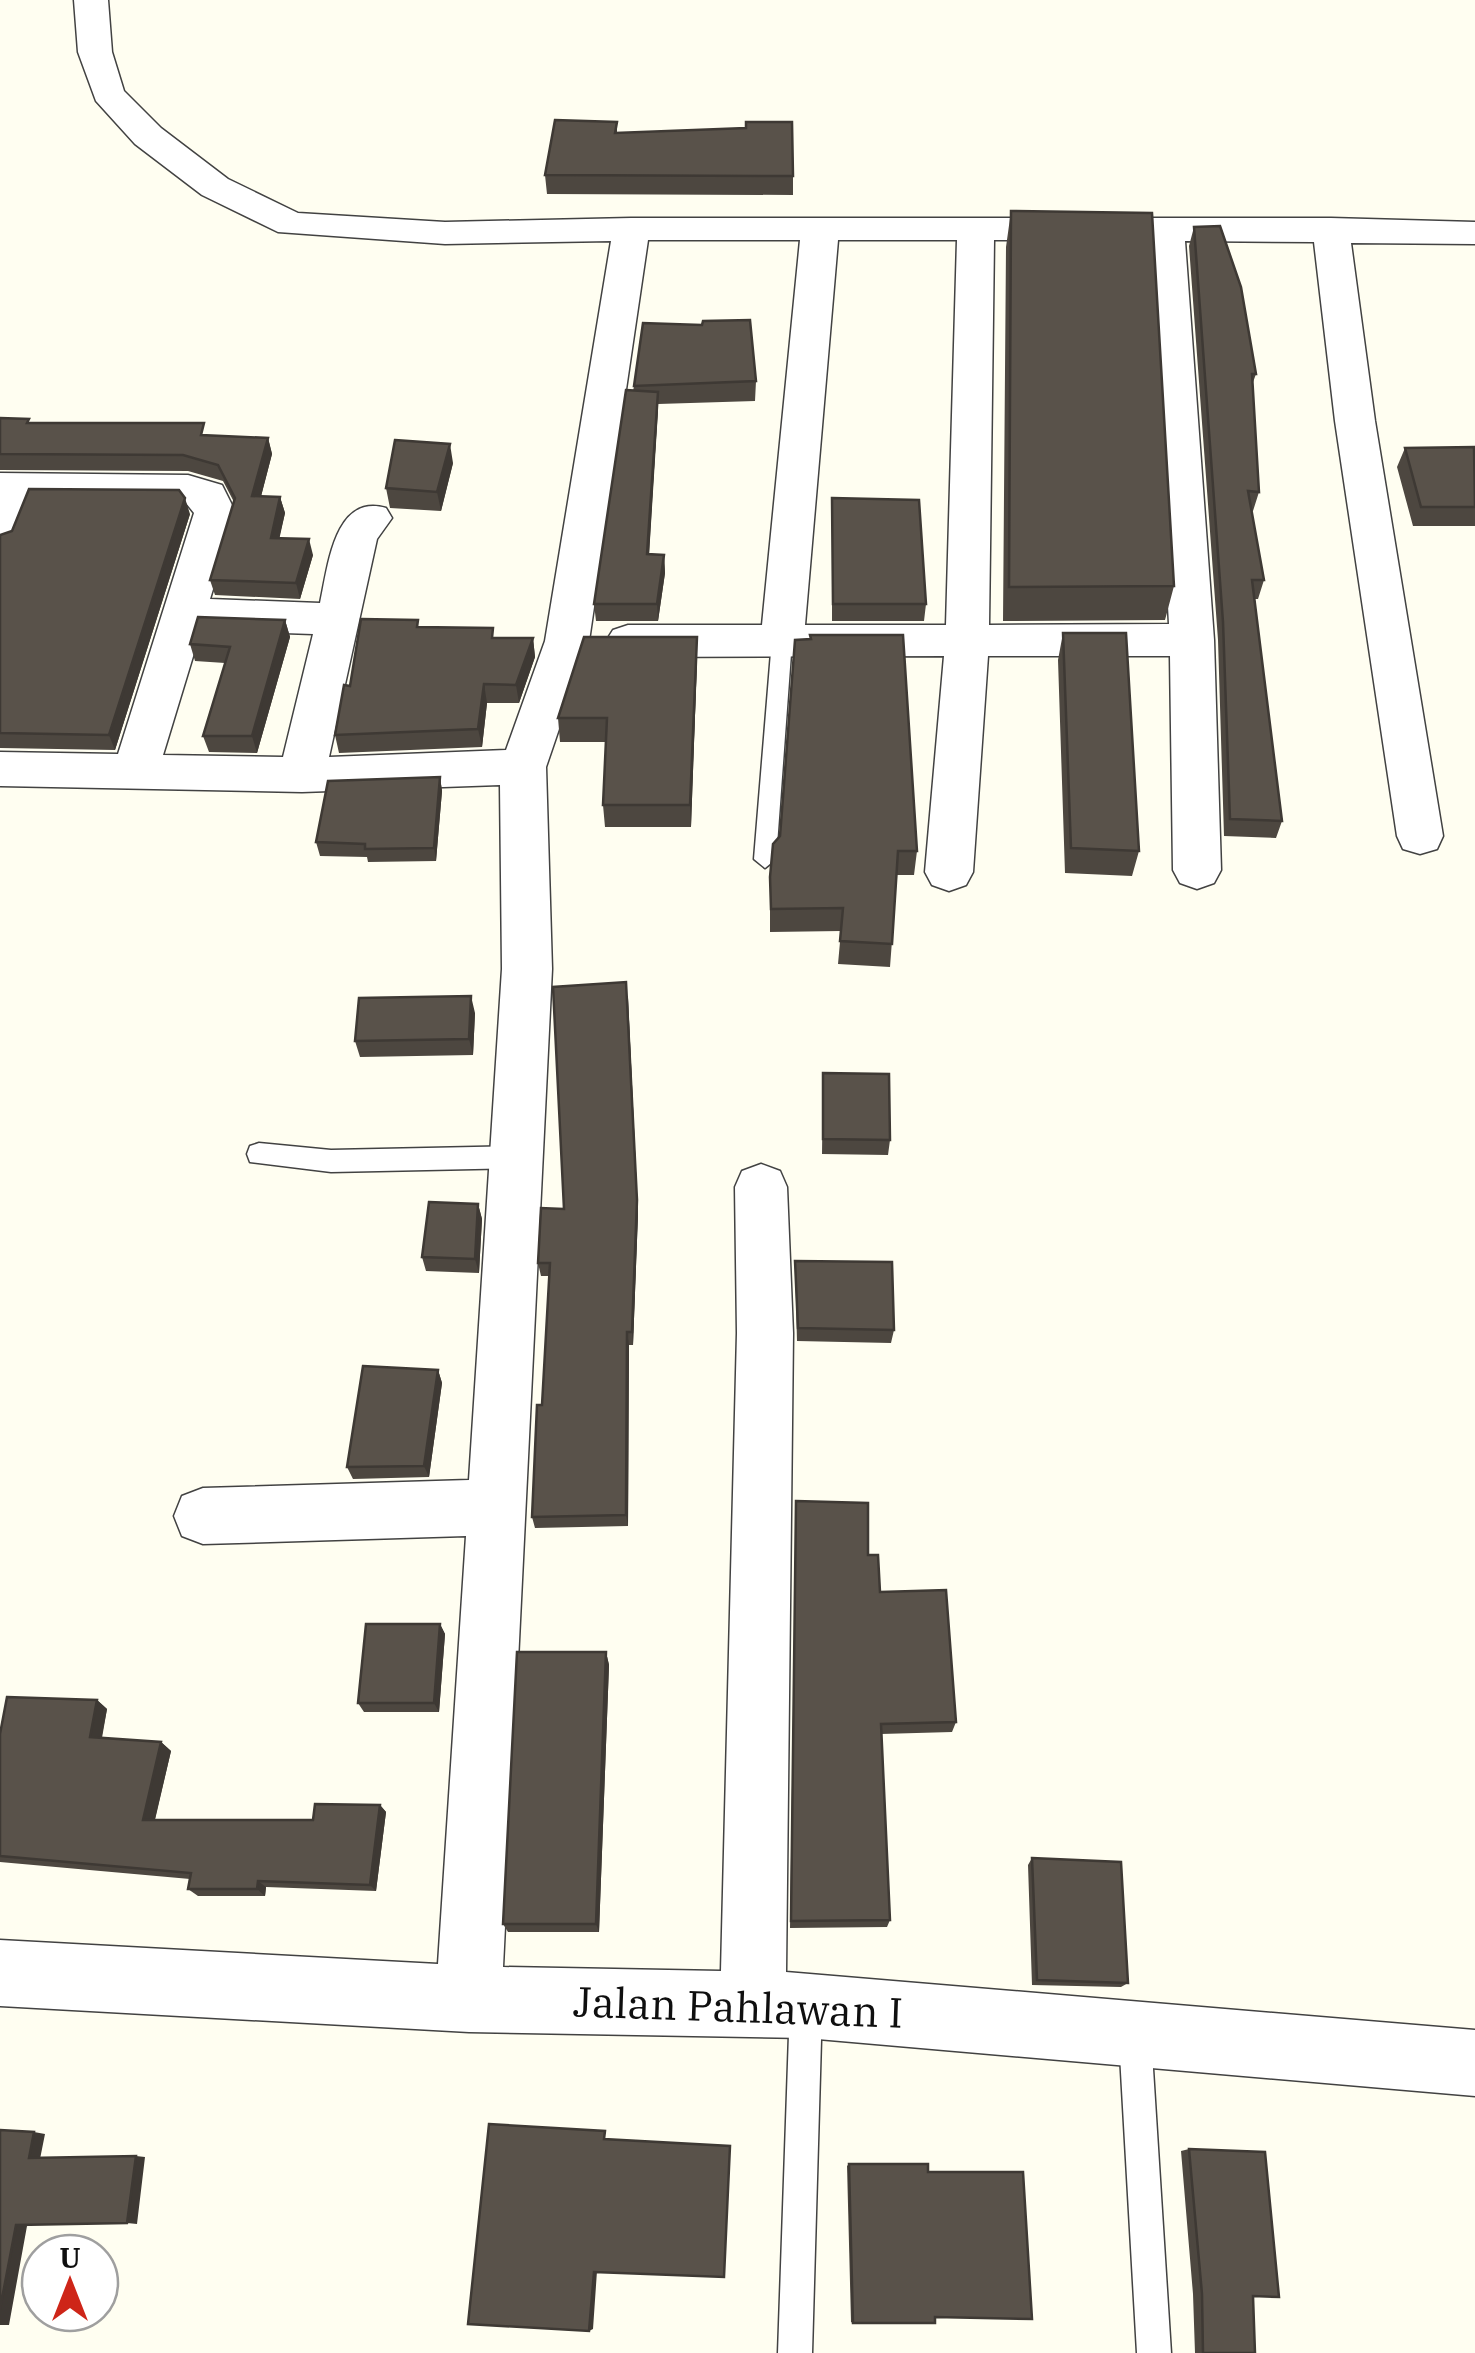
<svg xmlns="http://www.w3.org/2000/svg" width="1475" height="2353" font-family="'IBM Plex Serif',serif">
	<rect width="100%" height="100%" fill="#fffef1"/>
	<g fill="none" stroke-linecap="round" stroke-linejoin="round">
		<g stroke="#424242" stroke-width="3">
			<path id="service" d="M782,632L792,640L776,859L765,868L754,859L772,640Z
				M259,1143L331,1150L517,1146L526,1149L529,1157L526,1165L517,1168L331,1172L250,1162L247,1154L250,1146Z
				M806,1989L817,1994L822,2005L812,2353H778L790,2005L795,1994Z
				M1135,2021L1146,2026L1151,2037L1171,2353H1137L1119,2037L1124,2026Z"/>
		</g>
		<g stroke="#424242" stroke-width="3">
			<path id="minor" d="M74,0H108L112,52L124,91L161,128L228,179L298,213L445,222L631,218H1331L1475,222V244L1351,243L1375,421L1443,836L1437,849L1420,854L1403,849L1397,836L1335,421L1314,242L1185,241L1214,640L1221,870L1214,883L1197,889L1180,883L1173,870L1170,656H988L973,872L966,885L949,891L932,885L925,872L944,656L628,657L613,652L606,641L613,630L628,625H762L800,240H648L589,641L546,767L552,969L503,1967L721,1971L737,1333L735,1187L742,1171L761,1164L780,1171L787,1187L793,1333L786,1972L1475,2030V2096L806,2038L469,2032L0,2006V1940L438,1964L466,1536L203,1544L182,1536L174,1516L182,1496L203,1488L469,1480L502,969L500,785L302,792L0,786V752L118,754L194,513L186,503L33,501L15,546L0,551V473L188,475L222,485L236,513L210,599L320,603C328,567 334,493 386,508L392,518L377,539L329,757L506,750L545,641L611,241L445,244L278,232L202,195L135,144L96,101L78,52ZM838,240H957L946,625H805ZM994,240H1148L1169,624L989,625ZM201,630L313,634L283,757L163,755Z"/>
		</g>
		<use href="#service" fill="#fff" fill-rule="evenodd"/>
		<use href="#minor" fill="#fff" fill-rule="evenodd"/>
	</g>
	<path fill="#4d4740" d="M617,122V133L746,128L793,176V195L547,194L545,175Z
		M1011,211L1174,586L1165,620L1003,621L1006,247Z
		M1194,227L1256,374L1252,385L1259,492L1253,511H1252L1264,580L1258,599H1254L1282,821L1276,838L1224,836L1218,640L1189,246Z
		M756,381L755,401L658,404L649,554L664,555L665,573L658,621H596L594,604L634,386Z
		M0,418L30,423L207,436L268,438L272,454L261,496L280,497L285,513L279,538L313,555L300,599L215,595L210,580L234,502L223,481L188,471L0,470Z
		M1405,448L1475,450V526H1413L1397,467Z
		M453,463L441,511L390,508L386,488Z
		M832,498L926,604L924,621H832Z
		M190,514L115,750L0,748V535Z
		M285,620L290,637L257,753L209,752L203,736L225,663L195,661L190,644Z
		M419,627L495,638H533L535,657L519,703H487L482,747L339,753L335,735L350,686Z
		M1063,633L1139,851L1132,876L1065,873L1058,660Z
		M697,660L691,827H605L603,805L606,742H560L558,718Z
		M440,777L442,791L436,861L368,862L367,857L320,856L316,842Z
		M773,844L917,851L914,875H897L890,967L838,964L841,931L770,932V877Z
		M628,998L638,1214L633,1345H629L628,1526L535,1528L532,1517L542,1405L550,1276H541L538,1263L564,1209Z
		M475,1013L473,1055L360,1057L355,1041Z
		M823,1073L890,1140L888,1155L822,1154Z
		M478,1204L482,1219L479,1273L426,1271L422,1257Z
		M795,1261L894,1330L891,1343L797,1341Z
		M438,1370L442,1383L429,1477L353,1479L347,1467Z
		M796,1501L868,1555L880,1592L956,1722L952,1732L881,1734L890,1920L887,1927L790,1928Z
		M440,1624L445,1634L439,1712H364L358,1703Z
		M606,1652L609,1665L599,1932H508L503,1924Z
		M97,1700L107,1709L102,1738L161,1742L171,1751L155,1820H313L380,1805L386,1812L376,1891L266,1887L265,1896H198L188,1889L190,1879L0,1862V1734Z
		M1032,1858L1128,1983L1121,1987L1032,1985L1028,1865Z
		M1189,2149L1253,2296L1255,2353H1195L1193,2294L1181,2151Z
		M849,2164L935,2317L853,2323L851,2322L847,2166Z"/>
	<path fill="#3e3934" d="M658,392V411L648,572L647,554Z
		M268,438L272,454L257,512L252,496Z
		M450,444L453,463L441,511L437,492Z
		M280,497L285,513L276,554L271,538Z
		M185,498L190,514L115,750L109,735Z
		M309,539L313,555L300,599L296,583Z
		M664,555L665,573L658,621L657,604Z
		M285,620L290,637L257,753L252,736Z
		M697,637V660L691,827L690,805Z
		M533,638L535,657L519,703L516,685Z
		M484,684L487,703L482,747L478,729Z
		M440,777L442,791L436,861L434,848Z
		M471,996L475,1013L473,1055L469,1039Z
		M628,998L638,1214L633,1345L632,1332Z
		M478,1204L482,1219L479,1273L475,1259Z
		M627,1332L629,1345L628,1526L626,1515Z
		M438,1370L442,1383L429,1477L424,1466Z
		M440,1624L445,1634L439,1712L434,1703Z
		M606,1652L609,1665L599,1932L596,1924Z
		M97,1700L107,1709L100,1745L90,1737Z
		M161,1742L171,1751L153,1827L143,1820Z
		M380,1805L386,1812L376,1891L370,1885Z
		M258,1881L266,1887L265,1896L257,1889Z
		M34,2132L45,2134L40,2159L29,2158Z
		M136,2156L145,2157L137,2224L127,2223Z
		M16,2225L27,2226L9,2325H0V2309Z
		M597,2271L593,2329L589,2331L594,2272Z"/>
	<path fill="#59524a" stroke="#3e3934" stroke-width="2.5" d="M555,120L617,122L615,133L746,128V122H792L793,176L545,175Z
		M1011,211L1152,213L1174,586L1009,587Z
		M1220,226L1241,287L1256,374H1252L1259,492L1248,491L1264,580H1252L1282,821L1230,819L1223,622L1194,227Z
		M750,320L756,381L634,386L643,323L702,325L703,321Z
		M626,390L658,392L647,554L664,555L657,604H594Z
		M0,418L29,419L27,423H204L201,435L268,438L252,496L280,497L271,538L309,539L296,583L210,580L235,498L218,465L183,455L0,454Z
		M395,440L450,444L437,492L386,488Z
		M1474,447L1475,507H1421L1405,448Z
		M29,489L179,490L185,498L109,735L0,733V535L12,531Z
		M832,498L919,500L926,604H833Z
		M198,617L285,620L252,736H203L230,647L190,644Z
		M361,619L418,620L417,627L493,628L492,638H533L516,685L484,684L478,729L335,735L344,685L350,686Z
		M1063,633H1126L1139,851L1071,848Z
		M810,635H903L917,851H898L892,944L840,941L843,908L771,909L770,877L773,844L780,836L795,640L811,639Z
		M584,637H697L690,805H603L607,718H558Z
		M440,777L434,848L365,849V844L316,842L328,781Z
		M626,982L637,1200L632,1332H627L626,1515L532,1517L537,1405H542L550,1263H538L541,1208L564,1209L553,987Z
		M471,996L469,1039L355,1041L359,998Z
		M823,1073L889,1074L890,1140L823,1139Z
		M429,1202L478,1204L475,1259L422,1257Z
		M795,1261L892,1262L894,1330L798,1328Z
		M363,1366L438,1370L424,1466L347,1467Z
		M796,1501L868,1503V1555H878L880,1592L946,1590L956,1722L881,1724L890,1920L791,1921Z
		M366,1624H440L434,1703H358Z
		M517,1652H606L596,1924H503Z
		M7,1697L97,1700L90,1737L161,1742L143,1820H313L315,1804L380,1805L370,1885L258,1881L257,1889H188L191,1873L0,1856V1734Z
		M1032,1858L1121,1862L1128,1983L1037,1980Z
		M489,2124L605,2131L604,2139L730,2146L724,2277L594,2272L589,2331L468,2324Z
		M0,2130L34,2132L29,2158L136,2156L127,2223L16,2225L0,2309Z
		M1189,2149L1265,2152L1279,2297L1253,2296L1255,2353H1203L1202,2294Z
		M849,2164H928V2172H1023L1032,2319L935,2317V2323H853Z"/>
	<g text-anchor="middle" stroke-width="10" stroke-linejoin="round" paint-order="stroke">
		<g font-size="42" fill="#0f0f0f" stroke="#fff">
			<text transform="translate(738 2007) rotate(2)" y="15">Jalan Pahlawan I</text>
		</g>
	</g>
	<g transform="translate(70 2283)"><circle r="48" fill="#ffffff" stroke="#9f9f9f" stroke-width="2.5"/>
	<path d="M0-8L18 38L0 25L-18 38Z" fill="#ce2518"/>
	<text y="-15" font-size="28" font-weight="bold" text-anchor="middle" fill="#0f0f0f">U</text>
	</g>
</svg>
